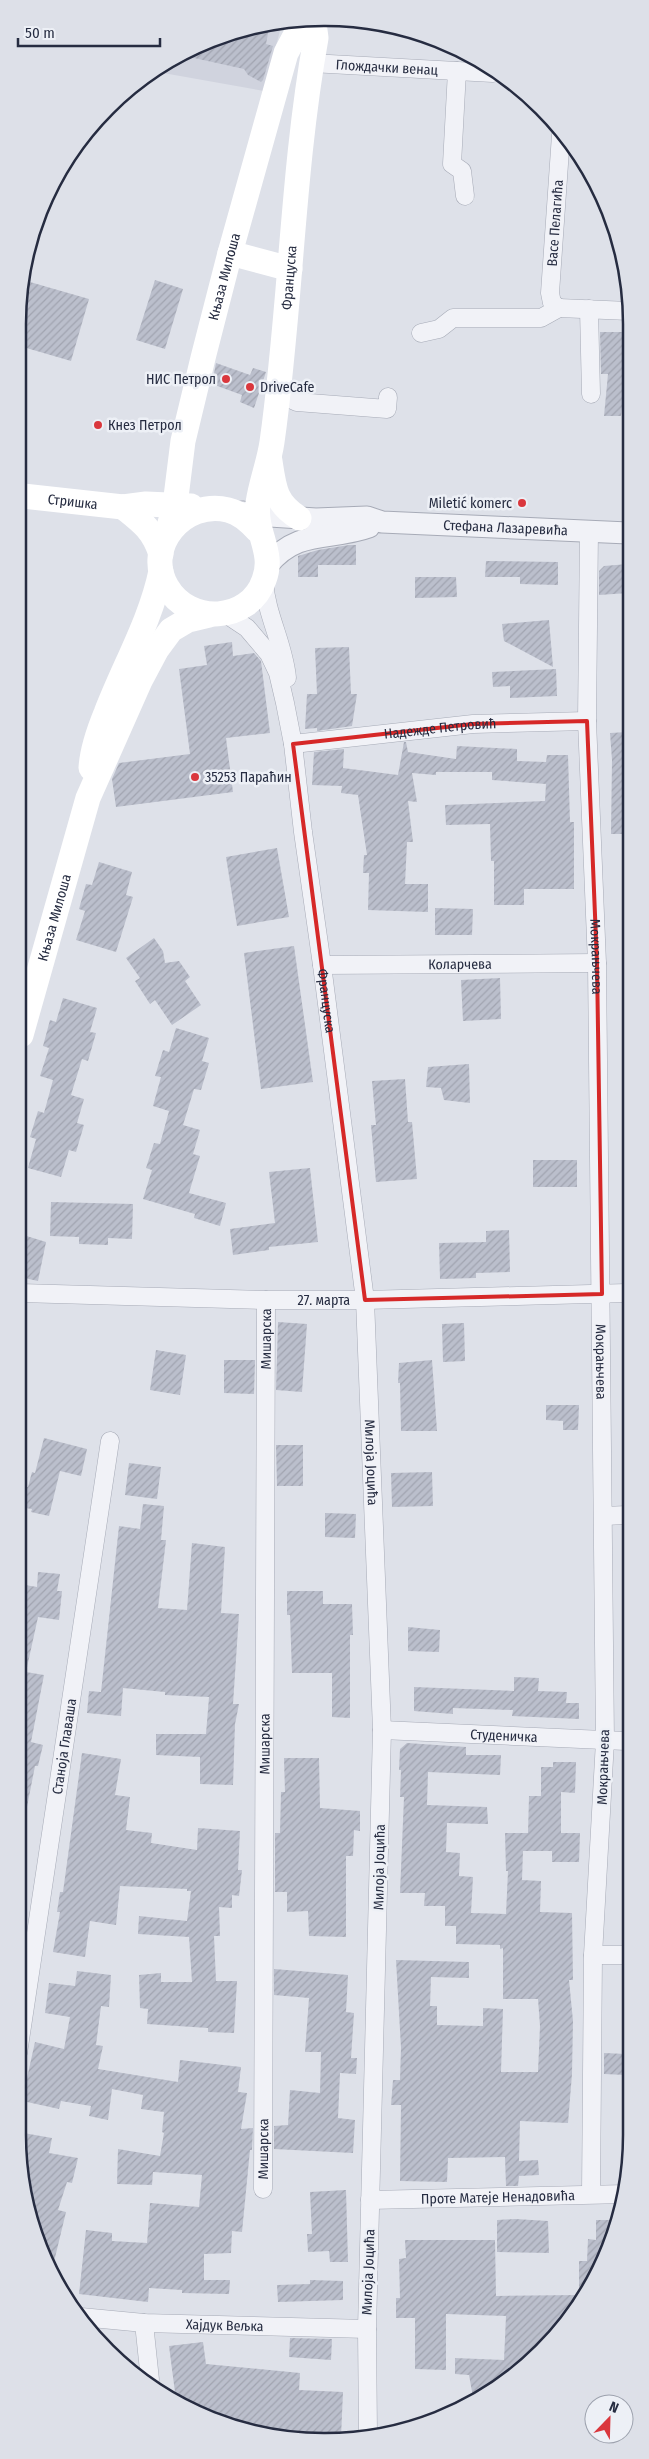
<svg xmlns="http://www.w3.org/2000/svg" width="649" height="2459" font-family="'Fira Sans Condensed',sans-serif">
	<defs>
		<pattern id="building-hatch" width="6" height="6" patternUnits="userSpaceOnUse" patternTransform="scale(1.25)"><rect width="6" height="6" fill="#bbbfcc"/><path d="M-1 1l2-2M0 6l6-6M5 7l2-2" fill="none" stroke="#a1a4b0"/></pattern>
	</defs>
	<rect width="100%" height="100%" fill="#dee1e9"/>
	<path fill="#d0d3de" d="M264,23H282L264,91L152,71Z"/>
	<path fill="url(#building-hatch)" d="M264,23H270L266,44L273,46L263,80L261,82L248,75L244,69L185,56Z
		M23,280L89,299L71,361L23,347Z
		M155,280L183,289L165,349L136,340Z
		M600,332H626V374L621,416H604L608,374H601Z
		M216,363L250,375L253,368L266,372L254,408L240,402L242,395L212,384Z
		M349,545H356V565H318V577H298V556L318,550Z
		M486,561L558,562V585L520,584V577H485Z
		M628,564V593L599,595V571L604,566Z
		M415,577H456L457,597L415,598Z
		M549,620L553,667L504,641L502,624Z
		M232,642L233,656L254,653L261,661L270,733L226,738L233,792L116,807L112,779L119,763L190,754L179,669L207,665L204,646Z
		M349,647L351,694H357L352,726L317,731V728L305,729L307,694H317L315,648Z
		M556,669L557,696L510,698V686L493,687L492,672Z
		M628,732V834H611L612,760L610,733Z
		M404,742H406L408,752L456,759L457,746L517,749V761L546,762L547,755H568L570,822H574V889H524V905H494V861H491L490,824L446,825L445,805L545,801L546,784L492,780V772H436V775L412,773L417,802L408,801L413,842H407L405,884H428V912L368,910L369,873H363L364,855H367L358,795L341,793L342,786L312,785L314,752L344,749L343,768L398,775Z
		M277,848L289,917L237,926L226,857Z
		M99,862L132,872L126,895L133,897L116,952L76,940L85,911L79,909L86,884L92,885Z
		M435,908L473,909L472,935H435Z
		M154,938L163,951L165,963L179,961L190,977L185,981L201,1005L172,1025L155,1000L150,1004L135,981L140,978L126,958Z
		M294,946L313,1082L261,1089L244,953Z
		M500,978L501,1019L463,1021L461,980Z
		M63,998L97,1008L90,1032L96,1033L88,1061L82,1059L71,1095L84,1099L77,1123L84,1125L76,1152L69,1150L61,1177L28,1168L36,1139L30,1137L38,1111L44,1113L53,1080L40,1076L49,1048L43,1046L50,1020L56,1022Z
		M176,1028L209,1038L202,1061L209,1063L201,1090L194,1089L183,1125L200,1130L193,1154L200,1156L189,1193L226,1203L220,1226L194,1218L195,1214L143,1199L152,1170L146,1168L154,1143L160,1144L169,1111L153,1106L161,1077L155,1076L163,1050L169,1052Z
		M469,1064L470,1103L444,1100L441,1088L426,1087L428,1067Z
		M405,1079L408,1122H412L417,1179L376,1182L371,1125H376L372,1081Z
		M533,1160H577V1187H533Z
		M310,1168L318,1242L269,1247V1250L233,1255L230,1229L275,1223L269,1172Z
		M51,1202L133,1204L132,1239L108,1238V1245L79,1244V1237L50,1236Z
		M509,1230L510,1272L476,1273V1278L440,1279L439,1243L486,1242V1231Z
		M20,1234L46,1242L38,1281L20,1277Z
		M278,1322L307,1324L302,1392L276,1390Z
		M464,1323L465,1361L443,1362L442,1324Z
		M156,1350L186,1355L180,1395L150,1390Z
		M224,1360H255L254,1394L224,1393Z
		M432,1360L437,1431H401L400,1383H398L399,1363Z
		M546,1405H579L578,1430H563V1421L546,1420Z
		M44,1438L87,1449L81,1476L60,1471L49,1516L31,1512L32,1509L19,1507L20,1486L28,1487L32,1472L35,1473Z
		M276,1445H303V1486H277Z
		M129,1463L161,1467L157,1499L125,1495Z
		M432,1472L433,1506L392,1507L391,1473Z
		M143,1504L164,1506L161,1540H166L158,1608L187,1610L192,1543L225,1547L221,1613L239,1614L233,1704H239L235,1724L233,1785L200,1784V1757L156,1755V1734H206L209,1697L165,1695V1692L123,1688L121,1716L87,1713L89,1691L101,1692L119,1526L140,1529Z
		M325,1513L356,1514L355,1538L325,1537Z
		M38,1572L60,1574L57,1591H62L59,1620L38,1617L26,1672L44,1675L31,1742L43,1745L38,1766H35L26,1812L19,1811V1584L37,1587Z
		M287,1591H323V1604H352L353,1635H350V1718L332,1717V1673H292L290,1615H287Z
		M408,1627L440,1630L439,1652L408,1651Z
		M514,1677L539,1678L538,1691L567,1692L566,1703H579V1719L512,1716L513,1710L453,1708V1714L414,1711V1687L514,1691Z
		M407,1743L466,1747V1755H501L500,1775L428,1772L427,1805L487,1807L488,1824L447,1823L446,1852L460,1853L459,1876L473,1877L471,1913L506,1914L508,1871H506L505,1833H528L529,1796H541V1767H553V1762H576L575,1793L561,1792V1833H580L579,1862H552V1851H523L522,1880L541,1881L540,1912L572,1913L573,1980H569L573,2021L572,2074L568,2123L520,2121L519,2161L538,2160L539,2175L519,2176L518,2186H506L505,2157L448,2158L447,2182L400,2181L401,2105H391L393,2080H400L401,2048L396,1960L469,1962V1978L431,1977L430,2006H437V2025L483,2026V2008L503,2009L501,2072H538L540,2026L538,1999H503V1948L500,1949V1945L456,1944V1926H445V1906H424L425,1893H400L404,1797H400L401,1770H399L400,1749Z
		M82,1753L121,1759L115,1795L130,1797L126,1830L152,1833L151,1843L197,1850L198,1828L240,1831L238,1870H242L239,1896L232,1895V1908L219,1907L220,1936H214L216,1981H237L234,2033L208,2032V2028L147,2024L148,2009L140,2008L139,1975L161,1973V1982H192L189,1937L138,1934L139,1916L187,1921L191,1891H187V1889L120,1886L116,1925L90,1921L85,1957L53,1952L60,1912H57L60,1892H63Z
		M284,1758H319L320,1808L360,1811V1831L354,1830L353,1856H346V1937L309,1936L308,1911L287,1912V1892H275V1833H280L281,1792H285Z
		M274,1969L348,1975L346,2012L354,2013L351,2058H357L356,2074L340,2073L338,2118L355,2120L353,2153L274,2149V2126L288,2125L290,2090L320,2093L321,2052H305L309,1998L274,1995Z
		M77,1971L111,1975L109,2007L101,2006L96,2045L103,2046L98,2069L178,2082L180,2060L241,2067L238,2092L247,2093L241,2129L253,2128L252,2150H250L242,2232L232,2231L231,2253L204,2254V2280H230L229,2294L182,2293V2290L149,2288L148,2302L79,2294L86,2230L112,2233V2241L147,2243L150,2203L199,2207L202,2175L153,2172L152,2185L117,2184L118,2149L160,2156L164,2133L162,2132L164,2112L141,2109L143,2095L112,2089L108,2120L89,2116L91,2106L61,2101L59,2109L18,2100L24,2078H27L35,2042L64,2049L70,2017L45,2013L49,1983L75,1986Z
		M604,2053L626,2054V2075L604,2074Z
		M18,2132L52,2138L49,2153L78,2158L72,2183L67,2182L58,2210L66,2212L52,2270L41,2252Z
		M346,2190L348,2262H330L329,2251L308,2252L307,2234H312L310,2192Z
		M515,2219L548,2221L549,2253L497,2252V2220Z
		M596,2220H612L611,2229L580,2305L511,2378L473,2397L469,2375L455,2374V2358L504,2360L506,2316L446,2314V2370L415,2369V2318H396V2298H400L399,2259L406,2258L405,2240H495L496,2296L579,2295V2261H587L588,2239L596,2240Z
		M310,2280L343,2281V2300L278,2302L277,2285L310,2284Z
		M290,2338L332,2339L331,2360L289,2357Z
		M203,2342L206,2364L300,2373L299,2390L343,2392L341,2437L304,2441L189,2410L176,2400L169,2346Z"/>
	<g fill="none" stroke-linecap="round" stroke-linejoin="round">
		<g stroke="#a7abb7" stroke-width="19">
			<g id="minor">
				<path id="s1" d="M311,63L493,73"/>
				<path d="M457,71L452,164L462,171L465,196"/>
				<path id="s2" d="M559,308L552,303L550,293L561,135"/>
				<path d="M559,308L629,311"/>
				<path d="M589,309L591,394"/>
				<path d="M421,333L439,329L453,318H541L559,308"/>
				<path d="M277,393L297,402L387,409L388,397"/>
				<path id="s3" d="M589,531L587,721L597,963L605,1741L593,1955L591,2194"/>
				<path d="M264,581C266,615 284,644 287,678"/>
				<path id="s4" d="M226,614L247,628L269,654L278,673L285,703L293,744L303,832L322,965L365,1300L382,1730L367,2329L368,2435"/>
				<path id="s5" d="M293,744L473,724L587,721"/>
				<path id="s6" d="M322,965L597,963"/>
				<path id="s7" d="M20,1293L266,1300H365L627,1293"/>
				<path d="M604,1516L627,1515"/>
				<path id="s8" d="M382,1730L626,1741"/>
				<path d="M593,1955H626"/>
				<path id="s9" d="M18,2053L110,1441"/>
				<path id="s10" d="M263,2189L266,1300"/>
				<path id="s11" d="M370,2200L626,2194"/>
				<path id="s12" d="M81,2317L144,2323L367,2329"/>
				<path d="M144,2323L150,2380"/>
			</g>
		</g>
		<g stroke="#a7abb7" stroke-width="23">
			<g id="tertiary">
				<path id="s13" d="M242,512L270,516L316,519L367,517L382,522L628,533"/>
				<path d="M268,565C298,528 331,541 369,527"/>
			</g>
		</g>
		<use href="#minor" stroke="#f1f2f7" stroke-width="18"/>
		<use href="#tertiary" stroke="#f1f2f7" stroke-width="21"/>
		<g stroke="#fff" stroke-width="25">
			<path d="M230,253L290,269"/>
			<path d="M270,461C274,488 275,503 299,518"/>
			<path id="s14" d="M23,496L123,507L146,504L191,506"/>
			<path d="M123,507C142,522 153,530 161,554"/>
			<path id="s15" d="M258,531C250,522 241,513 228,510C184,499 143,547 167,587C189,625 249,623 264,580C275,552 254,533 258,503C261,482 269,463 272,442C291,308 292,171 316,38L314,23"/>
			<path id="s16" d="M167,534L175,505L183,441L203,358L230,253L286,53L302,23"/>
			<path d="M91,768C92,750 99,730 106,713C124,666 151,620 161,571"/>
			<path id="s17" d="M21,1035L88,798L140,681L157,649L171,630L188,620L209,615"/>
		</g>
	</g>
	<path fill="none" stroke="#d62828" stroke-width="4" stroke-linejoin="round" d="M587,721L597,963L602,1294L365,1300L293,744L473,724Z"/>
	<g fill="#da373d" stroke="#edf0f6" stroke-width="2">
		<circle cx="226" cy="379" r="5"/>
		<circle cx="250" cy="387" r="5"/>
		<circle cx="98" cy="425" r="5"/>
		<circle cx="522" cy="503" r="5"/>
		<circle cx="195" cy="777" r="5"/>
	</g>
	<g text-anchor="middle" stroke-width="5" stroke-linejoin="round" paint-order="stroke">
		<g font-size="14" fill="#262c41" stroke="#edf0f6">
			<text dy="5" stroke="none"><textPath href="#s1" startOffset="76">Глождачки венац</textPath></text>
			<text dy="5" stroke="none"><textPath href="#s2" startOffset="89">Васе Пелагића</textPath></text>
			<text dy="5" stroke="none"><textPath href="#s16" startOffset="264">Књаза Милоша</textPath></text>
			<text dy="5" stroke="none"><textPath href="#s15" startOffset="589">Француска</textPath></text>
			<text dy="5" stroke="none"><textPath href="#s14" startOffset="50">Стришка</textPath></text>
			<text dy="5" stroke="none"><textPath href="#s13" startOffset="265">Стефана Лазаревића</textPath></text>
			<text dy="5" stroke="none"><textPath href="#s5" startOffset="148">Надежде Петровић</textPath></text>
			<text dy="5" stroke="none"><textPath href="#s17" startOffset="122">Књаза Милоша</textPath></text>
			<text dy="5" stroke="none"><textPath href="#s3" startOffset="426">Мокрањчева</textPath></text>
			<text dy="5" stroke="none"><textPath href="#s6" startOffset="138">Коларчева</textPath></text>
			<text dy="5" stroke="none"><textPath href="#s4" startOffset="412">Француска</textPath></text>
			<text dy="5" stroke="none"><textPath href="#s7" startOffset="304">27. марта</textPath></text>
			<text dy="5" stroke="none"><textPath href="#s10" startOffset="850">Мишарска</textPath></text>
			<text dy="5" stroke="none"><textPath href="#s3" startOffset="831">Мокрањчева</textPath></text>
			<text dy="5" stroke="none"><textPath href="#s4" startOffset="876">Милоја Јоцића</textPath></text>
			<text dy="5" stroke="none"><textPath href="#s8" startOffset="122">Студеничка</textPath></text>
			<text dy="5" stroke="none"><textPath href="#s10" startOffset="445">Мишарска</textPath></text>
			<text dy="5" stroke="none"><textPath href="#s9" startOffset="310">Станоја Главаша</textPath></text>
			<text transform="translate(603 1767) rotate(-88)" y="5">Мокрањчева</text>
			<text transform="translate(379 1867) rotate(-89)" y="5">Милоја Јоцића</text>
			<text dy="5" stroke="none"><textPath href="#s10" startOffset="40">Мишарска</textPath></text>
			<text dy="5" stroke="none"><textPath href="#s11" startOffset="128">Проте Матеје Ненадовића</textPath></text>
			<text transform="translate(368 2272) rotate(-88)" y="5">Милоја Јоцића</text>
			<text dy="5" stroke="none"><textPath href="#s12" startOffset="144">Хајдук Вељка</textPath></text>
		</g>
		<g font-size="14" fill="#262c41" stroke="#edf0f6" text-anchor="start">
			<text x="216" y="384" text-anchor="end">НИС Петрол</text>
			<text x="260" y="392">DriveCafe</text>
			<text x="108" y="430">Кнез Петрол</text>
			<text x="512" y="508" text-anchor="end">Miletić komerc</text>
			<text x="205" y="782">35253 Параћин</text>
		</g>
	</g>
	<path d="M0 0H649V2459H0ZM324 26H325A298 298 0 0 1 623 324V2135A298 298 0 0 1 325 2433H324A298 298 0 0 1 26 2135V324A298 298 0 0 1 324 26Z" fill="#dde0e8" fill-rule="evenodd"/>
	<path fill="none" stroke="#262c41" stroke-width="2.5" d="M324 26H325A298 298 0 0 1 623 324V2135A298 298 0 0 1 325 2433H324A298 298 0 0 1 26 2135V324A298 298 0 0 1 324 26Z"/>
	<g transform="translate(609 2419) rotate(23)"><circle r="24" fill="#edf0f6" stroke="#9da2ae"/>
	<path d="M0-4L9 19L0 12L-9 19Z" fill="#da373d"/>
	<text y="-8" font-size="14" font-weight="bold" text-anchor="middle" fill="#262c41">N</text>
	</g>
	<path d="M18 38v8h142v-8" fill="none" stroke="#262c41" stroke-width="2.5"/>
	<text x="25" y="38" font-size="15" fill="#262c41" stroke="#edf0f6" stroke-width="4" paint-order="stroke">50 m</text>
</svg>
